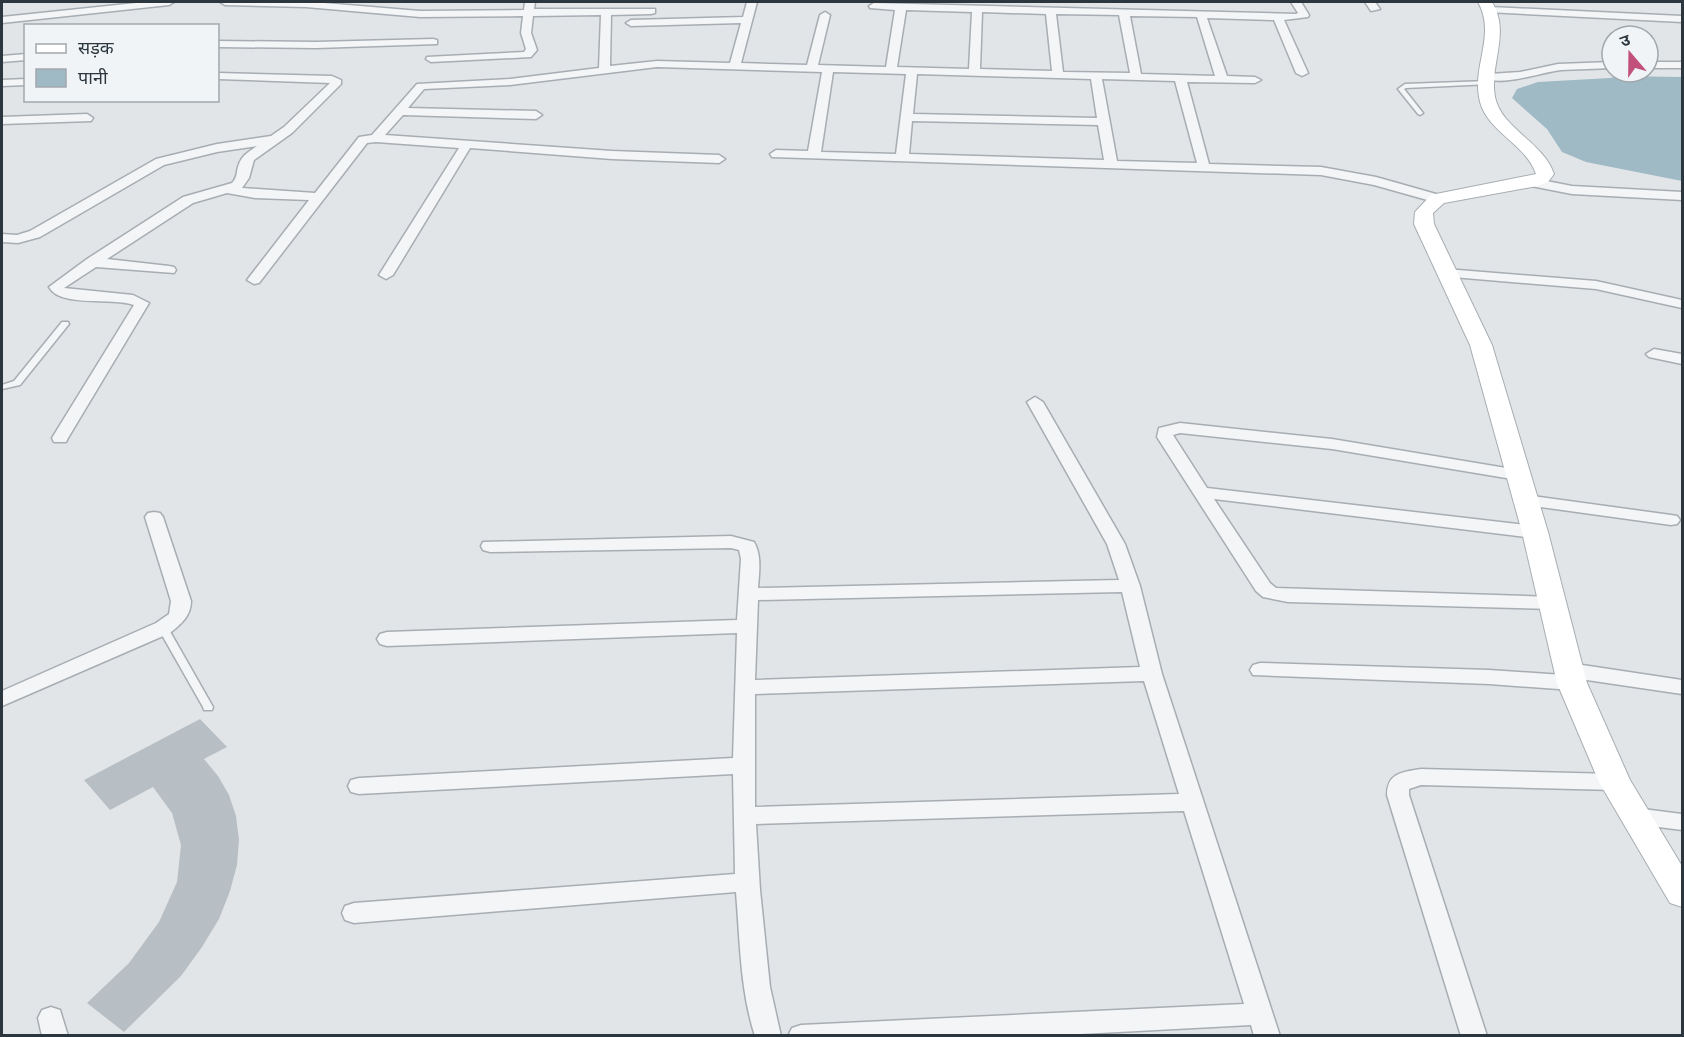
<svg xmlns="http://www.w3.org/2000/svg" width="1684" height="1037" font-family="'Space Grotesk','Noto Sans Devanagari',sans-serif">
	<rect width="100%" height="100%" fill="#e1e5e8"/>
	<path fill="#9fb9c5" d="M1620,76L1682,77V181L1586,162L1562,152L1547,129L1512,98L1517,89L1538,82L1610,78Z"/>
	<path fill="#b8bfc4" d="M200,719L227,747L204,759L218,776L229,795L236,816L239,840L237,865L230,891L219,919L202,947L181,976L124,1032L87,1003L129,963L159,922L177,882L181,845L172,813L153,787L110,810L84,780Z"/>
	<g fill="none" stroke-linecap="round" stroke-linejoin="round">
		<g stroke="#a7adb2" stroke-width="3">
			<path id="lane" d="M1488,81L1490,82V84L1406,88L1404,89L1423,113L1420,115L1418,114L1398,89L1405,84Z
				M62,322H68L69,324L20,385L2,389V385L14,381Z
				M163,625L168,628L213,707L212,710H204L203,707L158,628Z"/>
		</g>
		<g stroke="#a7adb2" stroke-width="3">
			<path id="street" d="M146,2H174L169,5L2,23V17Z
				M220,2H312L420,11L524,10L525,2H535L534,9H655V13L651,14L611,15L610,66L657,61L730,63L741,23L631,26L626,23L631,20L743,17L747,2H757L741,63L807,65L820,15L825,12L830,15L818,65L886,67L895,10L870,8L869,6L874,3L1296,14L1298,13L1291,2H1301L1309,15L1308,17L1284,20L1308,73L1302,76L1296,73L1274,20L1207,18L1227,76L1255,77L1261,80L1255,83L1187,82L1209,164L1321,167L1376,177L1443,196L1445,199L1438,203L1374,185L1321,175L772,157L770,154L776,150L808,151L822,72L657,67L510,85L424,89L408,108L536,111L542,115L536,119L403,115L385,135L612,151L719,155L725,159L719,163L612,159L470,148L393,275L386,279L379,275L459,148L376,142L367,143L259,283L254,284L247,280L309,200L255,198L227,193L193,203L107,259L169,266L174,267L176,270L174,273L96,267L64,288L133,295L149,303L68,438L66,442H54L52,438L134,305C112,297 60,308 49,287L87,259L183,197L232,183C238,177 236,171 239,164C242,155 250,151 257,146L217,152L164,165L40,237L18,243L2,242V234L17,235L30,231L156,159L217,144L271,136L284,127L330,83L218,79V73L332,76L341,80V84L292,133L254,160L249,178L242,188L315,193L359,137L372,135L417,84L510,79L599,68L601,15L533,16L531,33L537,50L531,57L431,62L426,59L427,57L524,52L526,49L521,33L523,16L420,17L306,7L225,5ZM906,10L972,12L969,69L897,67ZM982,12L1046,14L1052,71L980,69ZM1056,14L1119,15L1130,73L1063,72ZM1130,16L1197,17L1215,76L1141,74ZM833,72L906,74L896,154L821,152ZM917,74L1091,79L1097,118L913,114ZM1102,79L1175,81L1197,163L1117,161ZM912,121L1098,125L1104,160L909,154Z
				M1365,2H1375L1380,9L1371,11Z
				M1491,7L1682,16V22L1487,12V8Z
				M433,39L437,40V44L316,48L218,47V41L316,42Z
				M26,54V60L2,62V56Z
				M1612,62V68C1595,69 1578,69 1561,70C1543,72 1497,88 1483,77L1489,74L1520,72L1558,64Z
				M1648,62H1682V68H1648Z
				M26,79V85L2,86V80Z
				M87,114L93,118L91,121L2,124V117Z
				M1531,178L1572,186L1682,192V200L1572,194L1526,185L1525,182Z
				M1446,269L1596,281L1682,300V308L1596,289L1441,276L1439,273L1441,270Z
				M1654,349L1682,354V364L1649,357L1646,354Z
				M1035,397L1043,402L1125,544L1140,586L1162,674L1280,1036H1254L1251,1025L1043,1036H788L792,1028L801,1025L1244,1004L1184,811L756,824L760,890L770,987L781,1036H755C740,990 740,940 736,892L354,923L345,920L342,913L345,906L354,903L735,874L733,774L359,794L351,792L348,786L351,780L359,778L733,758L737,633L387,646L380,644L377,639L380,634L387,632L737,620L741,559L739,550L731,548L490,552L483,550L481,546L483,542L731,536L754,542C762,555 759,573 758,588L1119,580L1107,544L1027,402ZM1122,592L1140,667L755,680L758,600ZM1144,681L1179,794L755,807V694Z
				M1180,423L1332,439L1524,471L1527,475L1524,479L1518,480L1332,449L1180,433L1173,435L1207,488L1535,526L1541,528L1544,532L1541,536L1535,538L1214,499L1270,583L1276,588L1554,597L1561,599L1564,603L1561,607L1554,609L1288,602L1263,597L1256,591L1157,437L1159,428Z
				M1525,495L1671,515L1677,516L1680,520L1677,524L1671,525L1519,504L1516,500L1519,496Z
				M154,512L160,513L163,517L191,601C191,616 181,624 170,633L2,706V691L156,623L169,614L171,601L145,517L148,513Z
				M1260,663L1489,670L1563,675L1559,670L1562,665L1569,663L1682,680V694L1580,679L1582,683L1579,688L1572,690L1489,684L1253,675L1250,670L1253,665Z
				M1421,769L1615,774L1623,776L1626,782L1623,788L1615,790L1421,785L1409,789V795L1487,1036H1461L1387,795C1387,773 1402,772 1421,769Z
				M1635,808L1682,814V830L1627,823L1624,817L1627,811Z
				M51,1007L60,1010L68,1036H42L38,1018L42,1010Z"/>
		</g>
		<g stroke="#a7adb2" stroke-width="2">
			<path id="secondary" d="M1478,2H1492C1511,33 1489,64 1495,97C1501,128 1543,142 1554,174L1548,182L1537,186L1444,203L1433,213L1434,224L1492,345L1548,532L1587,683L1630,780L1682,866V907L1670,903L1599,782L1557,683L1522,532L1470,345L1414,224L1415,212L1431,195L1536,174C1526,143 1484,131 1479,97C1473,64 1496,34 1478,2Z"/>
		</g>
		<use href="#lane" fill="#f3f5f7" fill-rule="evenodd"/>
		<use href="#street" fill="#f3f5f7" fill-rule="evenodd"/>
		<use href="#secondary" fill="#fff" fill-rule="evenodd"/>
	</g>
	<rect width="1684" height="1037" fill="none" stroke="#2b363e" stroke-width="6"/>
	<rect x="24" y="24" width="195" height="78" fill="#f0f4f6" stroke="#a1a8ac" stroke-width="1.5"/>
	<rect x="36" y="44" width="30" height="9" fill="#ffffff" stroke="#a1a8ac" stroke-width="1.5"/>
	<text x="78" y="54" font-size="18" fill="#2b363e">सड़क</text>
	<rect x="36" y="69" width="30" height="18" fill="#9fb9c5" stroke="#a1a8ac" stroke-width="1.5"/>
	<text x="78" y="84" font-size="18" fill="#2b363e">पानी</text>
	<g transform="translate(1630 54) rotate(340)"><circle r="28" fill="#f0f4f6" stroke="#a1a8ac" stroke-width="1.5"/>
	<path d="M0-4.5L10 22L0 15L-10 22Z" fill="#c1517a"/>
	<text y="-9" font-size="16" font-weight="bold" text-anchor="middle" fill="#2b363e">उ</text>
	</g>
</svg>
